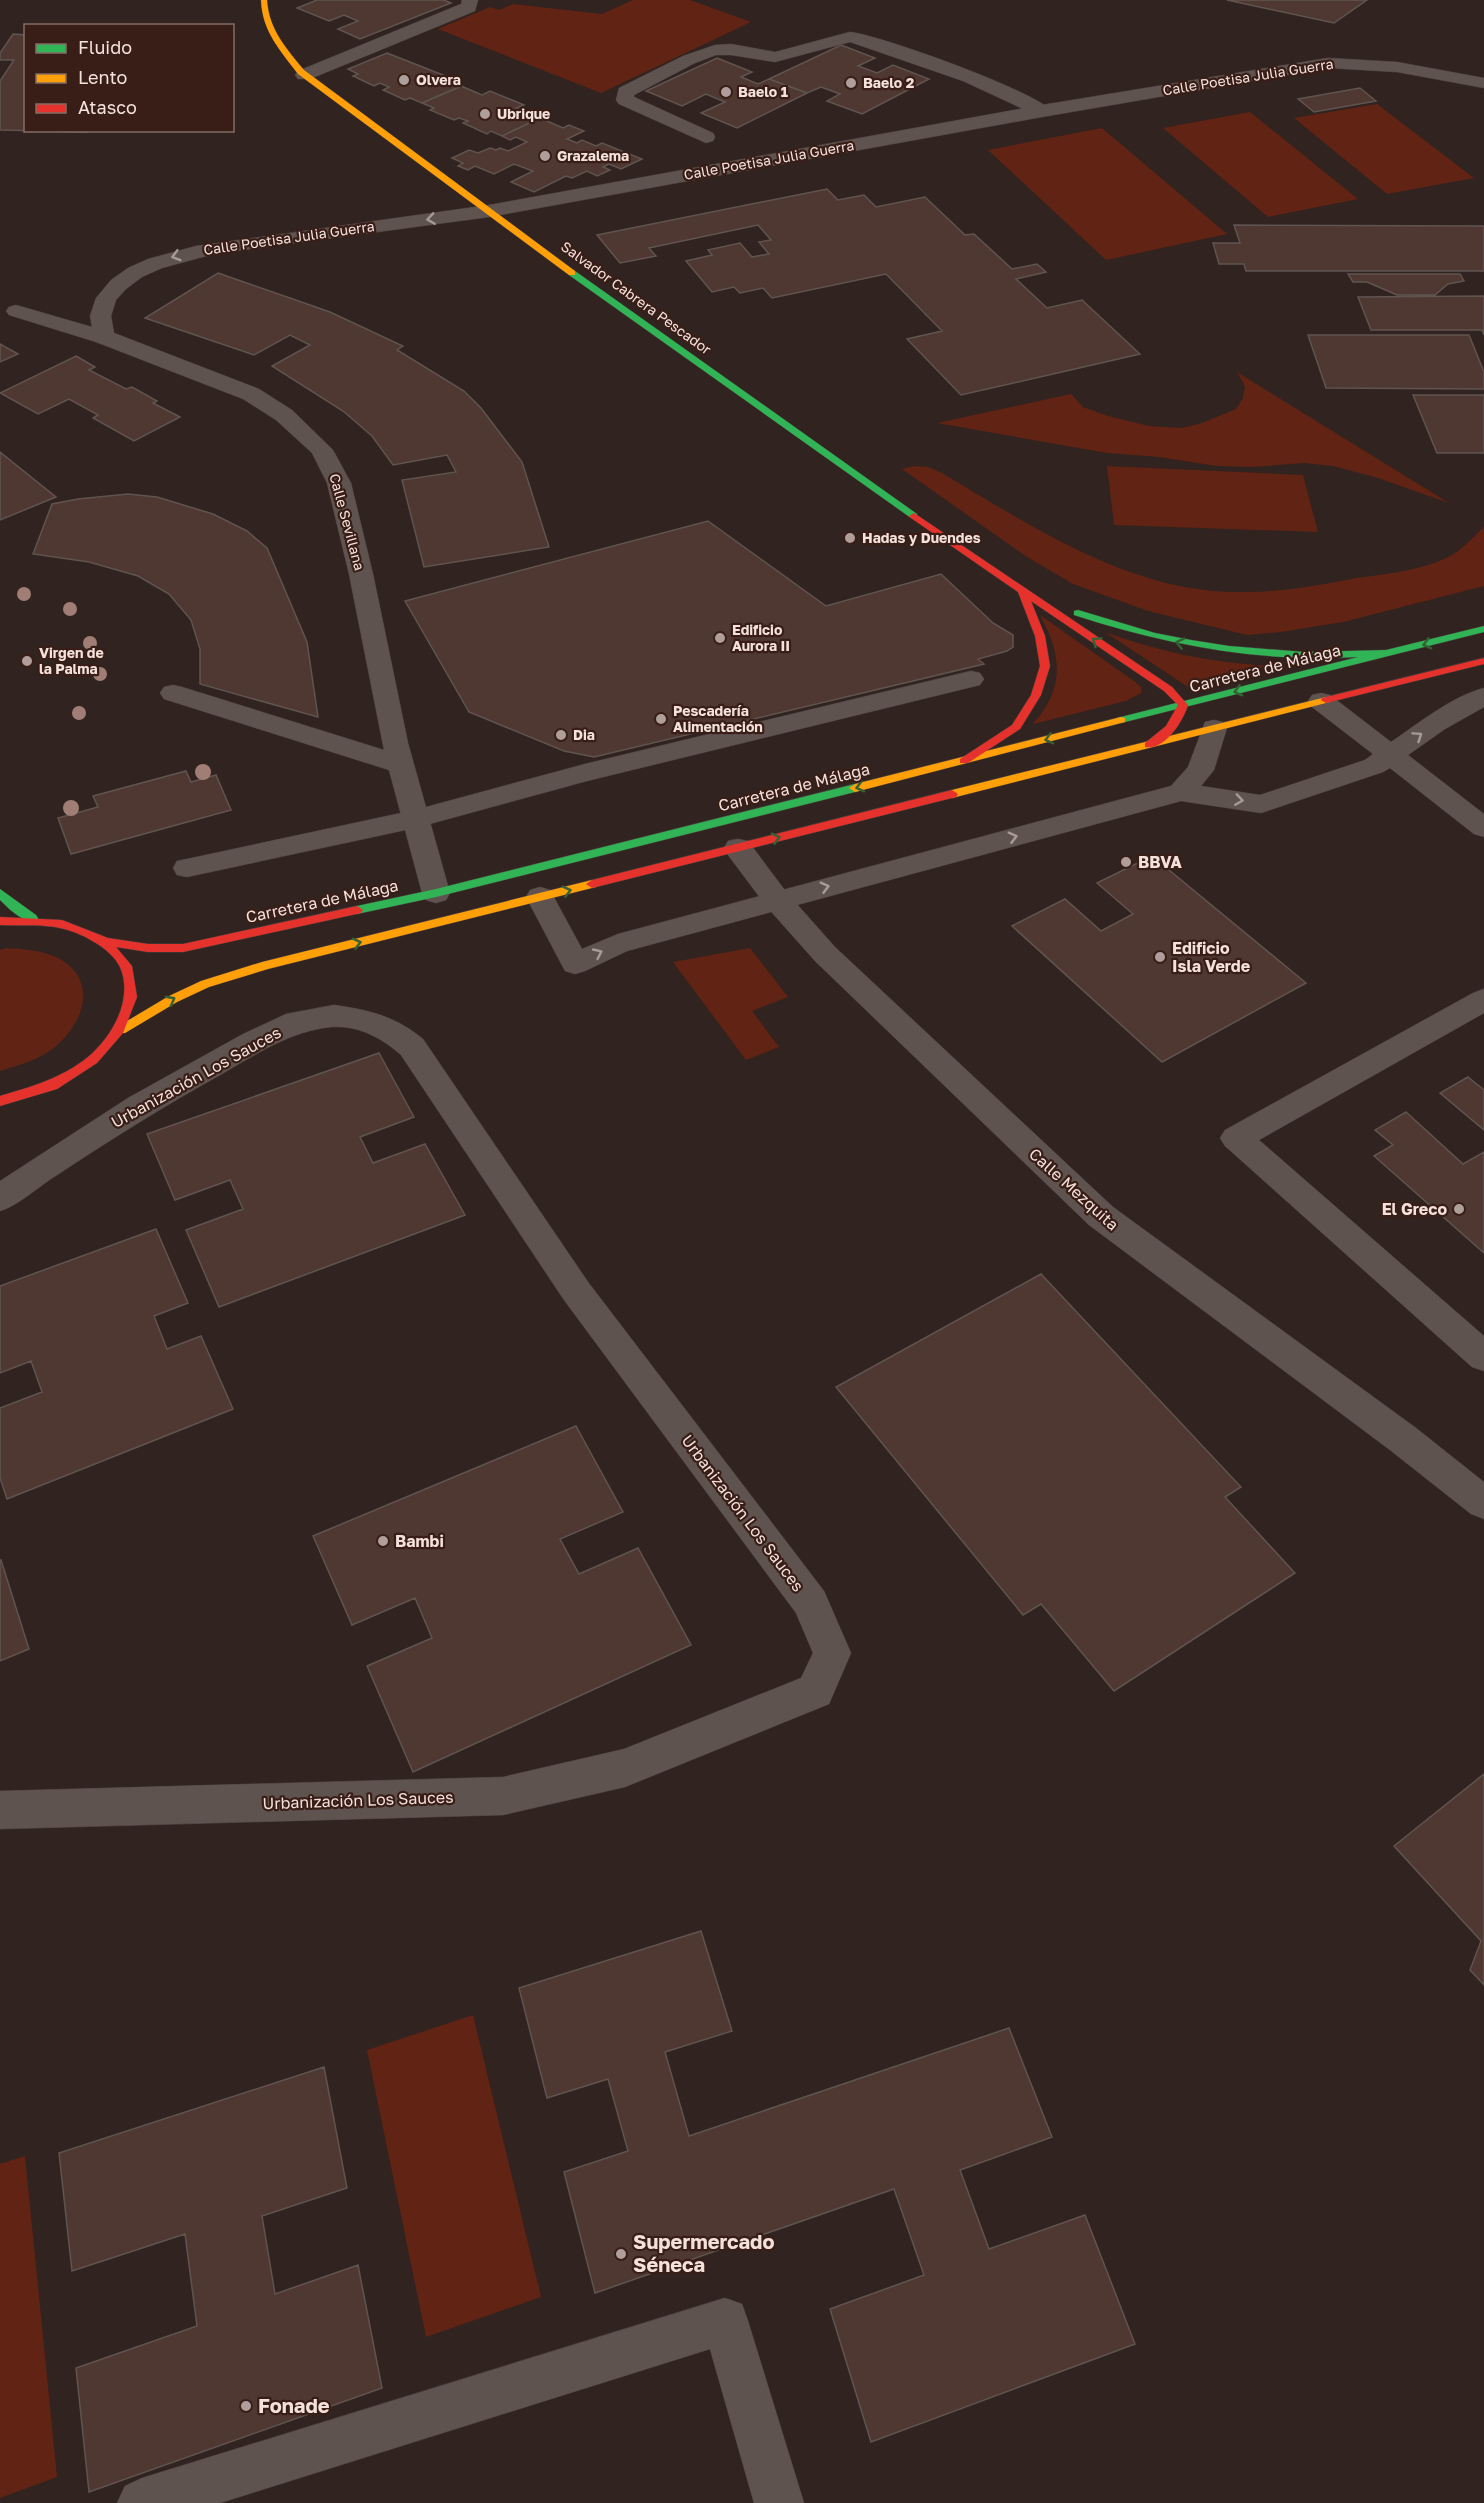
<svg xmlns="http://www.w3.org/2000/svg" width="1484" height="2503" font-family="'Golos Text',sans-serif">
	<rect width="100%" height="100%" fill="#31231f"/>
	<path fill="#612313" d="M633,0H690L751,22L601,93L438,29L490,7L499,10L513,4L602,14Z
		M1377,104L1474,178L1387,194L1294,118Z
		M1250,112L1358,199L1268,217L1163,128Z
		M1102,128L1227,234L1106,260L988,150Z
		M1237,372L1449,503L1378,478L1333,466L1304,463L1251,467L1217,466L1159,457L1107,453L937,423L1071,394L1083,407L1108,416L1149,426L1182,428L1202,423L1236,409L1243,398L1245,386Z
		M914,466L928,467L940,472C1032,526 1133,595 1245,592C1283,592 1320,585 1357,578C1385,574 1425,570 1450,556C1463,549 1473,537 1484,527V586L1343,622L1281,632L1247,635L1148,611L1073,584L1027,557L902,469Z
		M1107,466L1303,475L1318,532L1114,525Z
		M1040,615L1134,681L1141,687V693L1126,701L1033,724C1065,688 1062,655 1040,615Z
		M1105,632C1158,652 1215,663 1271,666L1239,672L1188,687Z
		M6,948C23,949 40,950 56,957C99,978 85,1022 55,1047C39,1060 19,1065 0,1071V950Z
		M750,948L788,997L752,1011L779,1047L746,1060L673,962Z
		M473,2015L541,2297L426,2337L367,2050Z
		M25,2156L57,2477L0,2498V2164Z"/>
	<path fill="#4f3831" stroke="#605450" stroke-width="1.5" d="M317,0H444L451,3L360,39L338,29L358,21L344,15L329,21L297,8Z
		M1227,0H1367L1334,23Z
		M13,34L26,35V130H88L87,132L0,130V81L14,60H0V53Z
		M841,45L875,58L858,66L877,73L893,65L929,79L862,114L827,101L840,94L821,87L807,93L769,79Z
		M387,53L443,75L440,76L462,86L422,103L410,98L405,100L383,90L389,87L380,83L374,86L353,76L358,74L348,69Z
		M717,58L752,72L741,77L758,84L769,79L807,93L737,128L701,113L725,102L706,94L682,106L646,91Z
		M461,86L482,95L490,91L524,105L516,108L540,118L502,136L491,131L487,134L463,123L468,121L459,118L454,120L430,110L434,108L422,103Z
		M1360,88L1376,101L1314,112L1298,99Z
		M540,118L563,128L569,125L584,131L567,139L577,143L582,140L596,146L602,143L642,159L621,169L609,164L603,167L610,170L597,176L587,171L572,178L566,176L534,192L511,182L533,171L514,164L494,174L475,166L468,170L458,166L463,163L452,158L469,150L478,153L490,148L496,150L500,148L508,151L527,142L516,137L510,140L502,136Z
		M827,189L838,200L864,195L876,207L925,197L965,235L974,234L1012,269L1037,264L1046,272L1016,279L1047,308L1082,300L1140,354L961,395L907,339L942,331L886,274L772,298L763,288L740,293L734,287L712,292L686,261L712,255L708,250L740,243L752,257L769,254L759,242L771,240L758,225L649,248L656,256L620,263L597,235Z
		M1234,225L1484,226V271H1246L1244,264H1219L1213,243H1240Z
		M218,273L330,312L403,346L397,350L464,391L481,408L522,462L549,547L424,567L402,480L456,472L447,455L393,465L372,436L343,411L272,366L310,345L290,335L254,355L145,318Z
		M1348,274H1460L1464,281L1448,284L1435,295H1397L1367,282H1353Z
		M1484,296V335L1482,330H1371L1358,297Z
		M1308,335H1469L1484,372V389L1326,388Z
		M0,344L18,354L0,362Z
		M76,356L95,367L89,370L126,389L132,387L157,401L153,403L180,417L134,441L93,418L98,415L69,399L38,414L0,393Z
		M1413,395H1484V453H1437Z
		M0,452L56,497L0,520Z
		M128,494L157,497L213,514L247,531L267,548L307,642L318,717L200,684V649L191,620L169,594L138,576L89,562L33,554L52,504L78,499Z
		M708,521L826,606L941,574L993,623L1013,635V647L1007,651L978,659L984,664L594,757L564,751L469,712L405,601Z
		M186,771L191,782L216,775L231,810L71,854L58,818L98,807L93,796Z
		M1152,856L1306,983L1162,1062L1012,926L1065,899L1101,931L1133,914L1097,883Z
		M379,1053L414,1117L360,1137L373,1163L425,1144L465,1215L219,1307L186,1230L243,1209L230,1180L175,1200L147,1134Z
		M1468,1077L1484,1090V1130L1440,1093Z
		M1406,1112L1463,1164L1484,1152V1253L1374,1156L1393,1145L1375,1130Z
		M156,1229L188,1303L154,1316L167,1349L201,1336L233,1409L7,1499L0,1478V1408L42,1392L31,1361L0,1373V1286Z
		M1041,1274L1241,1487L1225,1497L1295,1573L1114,1691L1041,1604L1023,1615L836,1387Z
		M576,1426L623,1512L560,1539L579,1574L638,1548L691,1645L413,1772L367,1666L432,1638L415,1598L352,1625L313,1536Z
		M1,1560L29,1649L0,1661V1560Z
		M1484,1774V1985L1470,1970L1481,1941L1394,1846Z
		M701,1931L732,2031L665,2052L689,2136L1009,2028L1052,2137L960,2170L989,2249L1085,2215L1135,2344L871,2442L830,2309L924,2275L894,2189L595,2293L564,2172L628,2151L608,2079L547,2098L519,1988Z
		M324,2067L347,2188L262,2216L275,2294L358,2265L382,2388L89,2492L76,2368L197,2326L185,2234L72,2271L59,2153Z"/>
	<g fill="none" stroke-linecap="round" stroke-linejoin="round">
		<g stroke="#4c3f3d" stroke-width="1">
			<path id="lane" d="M462,0H478L475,11L310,79H298L295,75L298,71L461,4Z
				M850,32C877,34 1038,92 1051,111L1048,115H1036L963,81L850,42L775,62L731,55H716L695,63L634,95V97L713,133L715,137L713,141L706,143L619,104L616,100L619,88L683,56L715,45L731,44L775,52Z
				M971,671L980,673L984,679L980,685L587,781L415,828L187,877L177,875L173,868L177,861L187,859L415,810L585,764Z
				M1484,688V707L1445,729L1408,755L1484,814V837L1474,834L1390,768L1383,772L1261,813L1181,801L627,951L585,971L575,974L565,971L526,897L530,890L540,887L550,890L582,949L618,934L1171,786L1188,767L1205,722L1214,720L1223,722L1227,728L1214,770L1201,786L1260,795L1365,760L1373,754L1312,707L1308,701L1312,695L1321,693L1330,695L1391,742C1418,724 1452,696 1484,688Z
				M334,1005C369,1010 395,1016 423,1039L588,1282L824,1591L851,1653L829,1704L625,1787L503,1815L0,1829V1791L503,1777L624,1749L801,1678L813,1653L796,1613L564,1300L401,1055C382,1038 358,1025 331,1027C290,1031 255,1055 220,1075C164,1106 110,1140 57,1175C39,1186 18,1206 0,1211V1181L128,1098L243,1034L286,1014Z"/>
		</g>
		<g stroke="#4c3f3d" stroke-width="1">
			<path id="street" d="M1328,58L1397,62L1484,78V88L1397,72L1328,68L1042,117L489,217L214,254L162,268L142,277L126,289L116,300L111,316L114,333L259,389L292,410L333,450L351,483L373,574L408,743L450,893L446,900L436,903L426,900L422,893L389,770L164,699L160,693L164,687L173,685L182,687L384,750L349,574L327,483L312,453L276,420L243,399L96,342L9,315L6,311L9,307L16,305L92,327L90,316L96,298L111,280L128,268L148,259L196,246L489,205L1042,105Z
				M738,839L748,841L787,893L835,947L1113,1207L1416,1428L1484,1482V1519L1471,1514L1390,1450L1089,1225L815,961L767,907L728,855L724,848L728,841Z
				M1484,989V1013L1259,1140L1484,1336V1371L1472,1367L1225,1146L1220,1138L1225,1130L1473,993Z
				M725,2298L742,2304L748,2321L804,2503H754L710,2349L220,2503H117L125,2486L142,2478Z"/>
		</g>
		<g stroke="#4c3f3d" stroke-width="1">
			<path id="fast" d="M569,271H575L917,514V518H911L569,275Z
				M1078,610L1155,633L1191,640L1229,646L1305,652L1386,650L1484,626V632L1121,723L1117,722V718L1358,657C1260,663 1167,645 1074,615V611Z
				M855,784L861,788L859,791L436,897L357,914L351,910L357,906L436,889Z
				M0,889L36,915L38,918L36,921C23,923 9,909 0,900Z"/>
		</g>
		<g stroke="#4c3f3d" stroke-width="1">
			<path id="slow" d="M261,0H267C269,30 286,48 304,70L575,271V275H569L298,74C280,50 262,31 261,0Z
				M1326,697L1331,700L1330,702L952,798L946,794L952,790Z
				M1121,717L1125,718V722L855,792L849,788L855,784Z
				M592,880L596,881L598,884L596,887L268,969L209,987L177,1002L125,1033H117L115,1030L117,1027L169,996L201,981L262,962Z"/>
		</g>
		<g stroke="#4c3f3d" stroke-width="1">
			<path id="jam" d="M914,513L1172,687L1188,705C1183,721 1165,751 1145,747V743L1166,726L1178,705L1164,691L1031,601L1045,636L1050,666L1041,695L1020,729L968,763H960V759L1012,725L1031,695L1040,666L1035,636L1018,592L911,518L909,516Z
				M1484,658V664L1326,703L1321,700L1322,698Z
				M952,790L958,794L956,797L592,888L586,884L592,880Z
				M357,906L363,910L361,913L183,952H148L116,947L132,966L137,997L123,1033L97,1063L57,1089L0,1106V1096C31,1087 62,1078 88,1057C112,1037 134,999 120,967C111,948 80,932 60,928C41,924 19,926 0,925V917L62,920L108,938L148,944H183Z"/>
		</g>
		<use href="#lane" fill="#5f5350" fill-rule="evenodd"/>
		<use href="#street" fill="#5f5350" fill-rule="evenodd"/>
		<use href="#fast" fill="#30b455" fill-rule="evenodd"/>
		<use href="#slow" fill="#ff9f0a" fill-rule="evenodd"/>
		<use href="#jam" fill="#e5322d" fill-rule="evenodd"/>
	</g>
	<g fill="#a17e75">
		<circle cx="24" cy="594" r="7"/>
		<circle cx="70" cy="609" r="7"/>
		<circle cx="90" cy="643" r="7"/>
		<circle cx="100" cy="674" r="7"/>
		<circle cx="79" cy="713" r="7"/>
		<circle cx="203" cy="772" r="8"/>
		<circle cx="71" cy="808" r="8"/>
	</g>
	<defs><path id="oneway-chevron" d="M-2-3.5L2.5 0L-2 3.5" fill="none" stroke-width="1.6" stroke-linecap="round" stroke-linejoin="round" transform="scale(1.5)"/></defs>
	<g stroke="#aa9a96">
		<use href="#oneway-chevron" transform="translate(431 219) rotate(172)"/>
		<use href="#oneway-chevron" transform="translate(176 256) rotate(164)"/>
		<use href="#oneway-chevron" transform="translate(1418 736) rotate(-34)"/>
		<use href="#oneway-chevron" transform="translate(1239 800) rotate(8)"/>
		<use href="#oneway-chevron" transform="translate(1013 837) rotate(-15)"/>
		<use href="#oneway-chevron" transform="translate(825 887) rotate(-15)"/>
		<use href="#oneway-chevron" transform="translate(598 953) rotate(-25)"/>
	</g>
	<g stroke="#356233">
		<use href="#oneway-chevron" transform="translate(1096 641) rotate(-146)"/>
		<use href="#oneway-chevron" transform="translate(1180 643) rotate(-167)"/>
		<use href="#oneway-chevron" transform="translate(1427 644) rotate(165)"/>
		<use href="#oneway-chevron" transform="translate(1238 691) rotate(166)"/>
		<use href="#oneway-chevron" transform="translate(1049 739) rotate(166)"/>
		<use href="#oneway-chevron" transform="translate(860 787) rotate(166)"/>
		<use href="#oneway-chevron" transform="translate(776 838) rotate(-14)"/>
		<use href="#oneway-chevron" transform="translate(567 891) rotate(-14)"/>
		<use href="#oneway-chevron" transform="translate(357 943) rotate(-14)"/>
		<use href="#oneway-chevron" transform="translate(171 1000) rotate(-28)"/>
	</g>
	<g fill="#b09e9a" stroke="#391e17" stroke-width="2">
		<circle cx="404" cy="80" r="6"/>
		<circle cx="851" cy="83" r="6"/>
		<circle cx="726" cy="92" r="6"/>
		<circle cx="485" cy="114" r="6"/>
		<circle cx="545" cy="156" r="6"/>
		<circle cx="850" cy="538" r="6"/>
		<circle cx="720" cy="638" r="6"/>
		<circle cx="27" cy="661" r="6"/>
		<circle cx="661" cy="719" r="6"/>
		<circle cx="561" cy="735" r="6"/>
		<circle cx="1126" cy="862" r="6"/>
		<circle cx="1160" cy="957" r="6"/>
		<circle cx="1459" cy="1209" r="6"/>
		<circle cx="383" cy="1541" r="6"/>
		<circle cx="621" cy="2254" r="6"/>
		<circle cx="246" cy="2406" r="6"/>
	</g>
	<g text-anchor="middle" stroke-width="4.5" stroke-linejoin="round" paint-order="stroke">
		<g font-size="14" fill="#f4e1dc" stroke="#391e17">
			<text transform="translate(1248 77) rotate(-9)" y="5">Calle Poetisa Julia Guerra</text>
			<text transform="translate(769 160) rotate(-10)" y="5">Calle Poetisa Julia Guerra</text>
			<text transform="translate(289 238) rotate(-8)" y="5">Calle Poetisa Julia Guerra</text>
			<text transform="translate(636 298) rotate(36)" y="5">Salvador Cabrera Pescador</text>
			<text transform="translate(347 522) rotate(75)" y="5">Calle Sevillana</text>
		</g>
		<g font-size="14" font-weight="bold" fill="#f4e1dc" stroke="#391e17" text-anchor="start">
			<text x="416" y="85">Olvera</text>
			<text x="863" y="88">Baelo 2</text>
			<text x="738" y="97">Baelo 1</text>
			<text x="497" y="119">Ubrique</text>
			<text x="557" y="161">Grazalema</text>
			<text x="862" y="543">Hadas y Duendes</text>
			<text x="732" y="635">Edificio<tspan x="732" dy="16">Aurora II</tspan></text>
			<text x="39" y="658">Virgen de<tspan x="39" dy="16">la Palma</tspan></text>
			<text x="673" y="716">Pescadería<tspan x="673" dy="16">Alimentación</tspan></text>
			<text x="573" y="740">Dia</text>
		</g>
		<g font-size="16" fill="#f4e1dc" stroke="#391e17">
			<text transform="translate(1265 668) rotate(-14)" y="6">Carretera de Málaga</text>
			<text transform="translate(794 787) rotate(-14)" y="6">Carretera de Málaga</text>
			<text transform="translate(322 901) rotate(-12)" y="6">Carretera de Málaga</text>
			<text transform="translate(196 1077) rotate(-29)" y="6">Urbanización Los Sauces</text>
			<text transform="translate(1074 1189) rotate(42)" y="6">Calle Mezquita</text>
			<text transform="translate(743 1513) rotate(53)" y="6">Urbanización Los Sauces</text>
			<text transform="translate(358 1800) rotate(-2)" y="6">Urbanización Los Sauces</text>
		</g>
		<g font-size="16" font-weight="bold" fill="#f4e1dc" stroke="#391e17" text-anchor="start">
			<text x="1138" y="868">BBVA</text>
			<text x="1172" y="954">Edificio<tspan x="1172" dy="18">Isla Verde</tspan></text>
			<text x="1447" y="1215" text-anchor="end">El Greco</text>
			<text x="395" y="1547">Bambi</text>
		</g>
		<g font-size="20" font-weight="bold" fill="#f4e1dc" stroke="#391e17" text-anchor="start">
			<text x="633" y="2249">Supermercado<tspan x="633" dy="23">Séneca</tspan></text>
			<text x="258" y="2413">Fonade</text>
		</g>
	</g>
	<rect x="24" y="24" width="210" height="108" fill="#391e17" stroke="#846c66" stroke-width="1.5"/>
	<rect x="36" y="44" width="30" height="9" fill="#30b455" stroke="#846c66" stroke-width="1.5"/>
	<text x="78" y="54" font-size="18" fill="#f4e1dc">Fluido</text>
	<rect x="36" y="74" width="30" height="9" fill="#ff9f0a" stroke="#846c66" stroke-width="1.5"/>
	<text x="78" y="84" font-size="18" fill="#f4e1dc">Lento</text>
	<rect x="36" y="104" width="30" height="9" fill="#e5322d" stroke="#846c66" stroke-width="1.5"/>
	<text x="78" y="114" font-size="18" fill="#f4e1dc">Atasco</text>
</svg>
